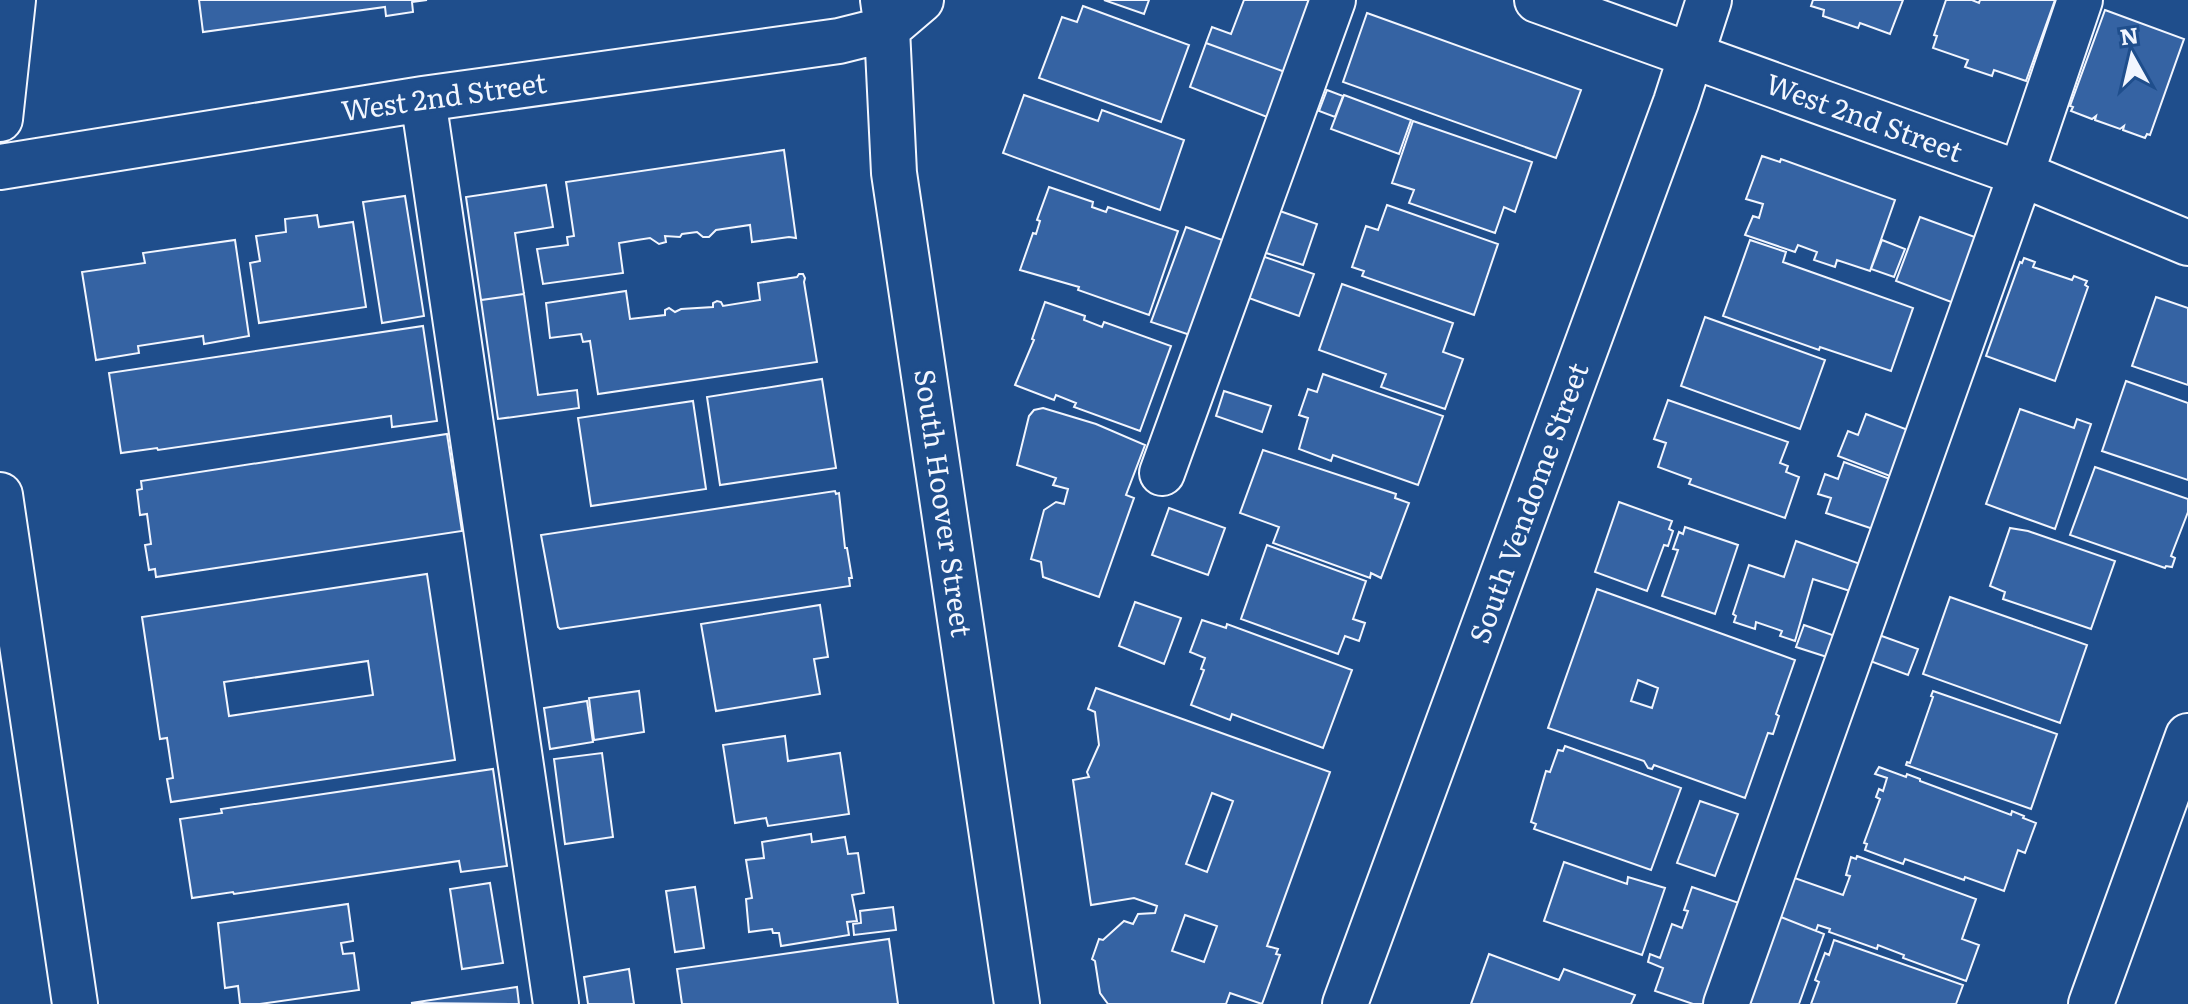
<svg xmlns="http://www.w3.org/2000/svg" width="2188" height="1004" font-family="Literata,serif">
	<rect width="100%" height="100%" fill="#1f4e8c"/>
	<path fill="#3563a3" stroke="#f2f6ff" stroke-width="2" fill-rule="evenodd" d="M199,0H427L412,2L413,12L386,16L385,7L203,32Z
		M1104,0H1149L1144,14Z
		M1244,0H1314L1285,72L1206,43L1212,27L1231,34Z
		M1813,0H1903L1890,34L1860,23L1858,28L1823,16L1824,10L1811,6Z
		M1946,0H1972L1979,3L1980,0H2055L2026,81L1994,70L1992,76L1965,67L1968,60L1933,48L1937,36L1934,35Z
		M1083,6L1189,45L1161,122L1039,78L1062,17L1077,22Z
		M2105,10L2184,39L2150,135L2147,134L2145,138L2123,130L2124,126L2120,129L2095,120L2096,116L2092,119L2071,111L2073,107L2070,106Z
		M1367,13L1581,90L1556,158L1343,82Z
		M1206,43L1285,72L1267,117L1190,87Z
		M1327,90L1343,96L1335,117L1319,111Z
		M1024,95L1098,121L1102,110L1184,140L1160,210L1003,153Z
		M1344,95L1411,120L1399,154L1331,129Z
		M1413,121L1532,162L1515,212L1504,207L1495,233L1409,203L1414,190L1392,183Z
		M784,150L796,238L789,237L752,242L750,225L716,230L709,237H703L697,232L682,234L680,237L665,236L666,242L659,244L650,238L637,240L619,243L623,273L543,284L537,249L568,245L567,237L574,236L566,182Z
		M1762,156L1780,162L1781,159L1895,200L1870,271L1837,260L1835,267L1814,260L1817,252L1798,245L1795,252L1745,235L1753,216L1759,218L1763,204L1746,199Z
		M546,185L553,227L515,233L524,294L481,300L466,197Z
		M1049,187L1093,202L1092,207L1106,212L1108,207L1178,231L1149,315L1078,290L1079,287L1020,270L1033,233L1036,234L1040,221L1037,220Z
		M405,196L424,316L382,323L363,202Z
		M1387,205L1498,244L1474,315L1362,276L1364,271L1352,267L1366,226L1378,230Z
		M1277,210L1317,224L1303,265L1263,252Z
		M317,215L319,227L353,222L366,307L259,323L250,263L260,261L256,236L286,232L285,219Z
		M1920,217L1983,240L1959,305L1896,281Z
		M1186,227L1228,242L1193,336L1151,322Z
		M235,240L249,336L204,344L203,336L138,346L139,353L96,360L82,272L145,263L143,253Z
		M1750,240L1786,252L1783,262L1913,308L1891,371L1820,347L1819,350L1723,316Z
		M1882,240L1905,249L1894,277L1871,269Z
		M1262,256L1314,274L1299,316L1246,297Z
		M2024,258L2035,262L2033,267L2072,280L2074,276L2087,281L2085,285L2088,287L2055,381L1986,356L2020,262L2022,263Z
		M799,274H803L805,278L804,282L817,362L598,394L590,341L583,342L581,334L550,338L546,303L626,291L630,319L665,315V310L669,308L675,312L681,309L713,307V303L717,301L721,302L723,306L760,300L758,283L797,277Z
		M1342,284L1453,323L1443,352L1463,359L1445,409L1381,387L1386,374L1319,350Z
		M524,294L538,395L577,390L579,408L498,419L481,300Z
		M2156,297L2188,308V385L2132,366Z
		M1045,302L1085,316L1084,320L1102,327L1104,322L1171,346L1140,431L1074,407L1076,403L1056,395L1054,400L1015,385L1034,340L1032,339Z
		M1705,317L1825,360L1800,429L1681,386Z
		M423,326L437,421L392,427L391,416L158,450L157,448L121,453L109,373Z
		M1323,374L1443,416L1418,485L1333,455L1331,461L1299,449L1308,418L1299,415L1308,389L1317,392Z
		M822,379L836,468L720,485L707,397Z
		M2126,381L2188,403V480L2102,451Z
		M1224,391L1271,406L1262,432L1216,416Z
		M1668,400L1788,442L1780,463L1788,466L1786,472L1799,477L1785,518L1689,484L1691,479L1658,467L1666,443L1654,439Z
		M693,401L706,489L591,506L578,418Z
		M1043,408L1096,424L1145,445L1126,495L1134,498L1099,597L1043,577L1041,562L1031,559L1044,510L1056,502L1064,504L1068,489L1053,485L1056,478L1017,465L1029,416L1034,410Z
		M2020,409L2074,428L2077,419L2091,424L2055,529L1986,504Z
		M1866,414L1908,430L1890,476L1838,456L1848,431L1858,435Z
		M447,434L462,531L156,577L155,569L149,570L145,545L151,544L147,514L140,515L137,490L142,489L141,481Z
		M1263,450L1396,494L1395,498L1409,503L1381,578L1371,573L1370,578L1273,543L1279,527L1240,513Z
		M1844,462L1890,479L1873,529L1826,513L1831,498L1818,494L1825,474L1838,479Z
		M2095,467L2188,499V512L2171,556L2175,558L2172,567L2166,566L2165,568L2070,535Z
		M835,491L836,494L839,493L845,548H847L852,578H849L850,586L560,629L558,627L541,535Z
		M1619,502L1672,521L1669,529L1673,531L1668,546L1664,545L1647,591L1595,572Z
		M1169,508L1225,528L1208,575L1152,555Z
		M1685,527L1738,545L1715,614L1662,596L1678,550L1673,549L1679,532L1683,534Z
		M2010,528L2028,531L2115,561L2091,629L2003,599L2005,592L1990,586Z
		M1796,541L1863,565L1853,592L1813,579L1795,641L1780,636L1782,631L1756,622L1755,629L1734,622L1736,616L1733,614L1749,565L1784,577Z
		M1267,545L1366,581L1353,619L1365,623L1359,641L1345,636L1338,654L1241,619Z
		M427,574L455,760L171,802L167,779L173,778L167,738L160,739L142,617ZM368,661L373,695L229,716L224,682Z
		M1597,589L1795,660L1776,714L1779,716L1773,734L1768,733L1745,798L1654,765L1652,769L1648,768L1644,761L1548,728ZM1638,680L1658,688L1652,708L1631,701Z
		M1950,597L2087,645L2060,723L1923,674Z
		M1135,602L1181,618L1164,664L1119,646Z
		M820,605L828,657L814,659L820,694L716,711L701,624Z
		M1202,620L1226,628L1227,624L1352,670L1323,748L1232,714L1230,720L1191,705L1204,670L1201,669L1205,658L1190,652Z
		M1804,625L1838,637L1830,658L1796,647Z
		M1879,635L1918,649L1908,675L1870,661Z
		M1096,688L1330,772L1267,946L1278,949L1276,954L1280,955L1262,1004L1230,993L1226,1004H1108L1100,993L1095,961L1092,959L1099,939L1103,940L1124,921L1133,924L1138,914L1155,913L1157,906L1134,898L1091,905L1073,780L1089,777L1087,772L1099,745L1095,712L1088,709ZM1212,793L1233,801L1207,872L1186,864ZM1185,915L1217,926L1204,962L1172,951Z
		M639,691L644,732L594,740L589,698Z
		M1933,691L2057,734L2031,809L1906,765L1907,762L1910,763L1933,697L1931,696Z
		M587,701L593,742L550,749L544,708Z
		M785,736L788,761L840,753L849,814L768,826L766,818L735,823L723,745Z
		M1565,746L1681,788L1651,870L1534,829L1536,824L1531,822L1546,771L1550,772L1558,750L1563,751Z
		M602,753L613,837L565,844L554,759Z
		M1879,767L1906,777L1907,774L1920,779V781L2011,815L2012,811L2024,816L2023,818L2036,823L2025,853L2018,850L2004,891L1965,877L1964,880L1905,859L1903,864L1865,850L1867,844L1864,843L1880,799L1876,797L1879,789L1883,791L1887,778L1875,774Z
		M493,769L507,866L461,872L459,861L234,894L233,892L192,898L180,819L222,813L221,809Z
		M1700,801L1738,814L1715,876L1677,863Z
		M811,834L812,842L845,837L848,854L858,853L864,893L852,895L857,921L847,922L849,935L781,946L779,933H773L772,929L749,932L746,899L752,898L746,860L764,858L762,842Z
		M1857,856L1976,899L1962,939L1979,945L1966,981L1903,958L1904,955L1878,945L1877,949L1829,932L1830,929L1818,925L1816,931L1776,915L1789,876L1843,895L1850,876L1846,875L1851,857L1856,859Z
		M1564,862L1627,884L1628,877L1665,888L1642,955L1544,921Z
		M490,883L503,963L462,969L450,889Z
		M695,887L704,948L675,952L666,891Z
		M1692,887L1742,904L1705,1004H1693L1655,991L1663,968L1648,962L1650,954L1660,958L1672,924L1682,928L1688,911L1684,910Z
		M348,904L353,941L341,943L343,954L354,953L359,990L260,1004H240L238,986L225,988L218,923Z
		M893,907L896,930L854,935L853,924L861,923L860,911Z
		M1776,915L1824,934L1799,1004H1747Z
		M889,939L898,1004H682L677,969Z
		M1834,940L1963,985L1956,1004H1811L1819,982L1815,980L1825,953L1829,955Z
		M1489,954L1559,980L1564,969L1635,995L1631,1004H1471Z
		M629,969L634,1004H588L584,977Z
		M517,987L519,1004L411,1003Z"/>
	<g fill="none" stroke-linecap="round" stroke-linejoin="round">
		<g stroke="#f2f6ff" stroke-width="48">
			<path id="minor" d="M883,0L887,29L894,173L1017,1004
				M1537,0L2021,174L2188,243
				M423,99L556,1004
				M0,119L13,0
				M0,167L423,99L839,41L887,29L921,0
				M1162,473L1333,0
				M0,495L75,1004
				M1345,1004L1676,102L1709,0
				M1726,1004L2021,174L2080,0
				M2091,1004L2188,736"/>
		</g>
		<use href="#minor" stroke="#1f4e8c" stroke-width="44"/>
	</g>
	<g text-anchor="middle" stroke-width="6" stroke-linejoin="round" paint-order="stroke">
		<g font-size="28" fill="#f2f6ff" stroke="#1f4e8c">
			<text transform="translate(444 97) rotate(-8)" y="10">West 2nd Street</text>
			<text transform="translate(1864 118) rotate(20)" y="10">West 2nd Street</text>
			<text transform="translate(943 503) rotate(82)" y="10">South Hoover Street</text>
			<text transform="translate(1529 503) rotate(-70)" y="10">South Vendome Street</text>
		</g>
	</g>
	<g transform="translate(2132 56) rotate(352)" stroke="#1f4e8c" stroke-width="6" paint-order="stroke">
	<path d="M0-6L14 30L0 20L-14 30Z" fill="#f2f6ff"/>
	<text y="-12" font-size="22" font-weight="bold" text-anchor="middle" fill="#f2f6ff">N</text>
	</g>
</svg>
